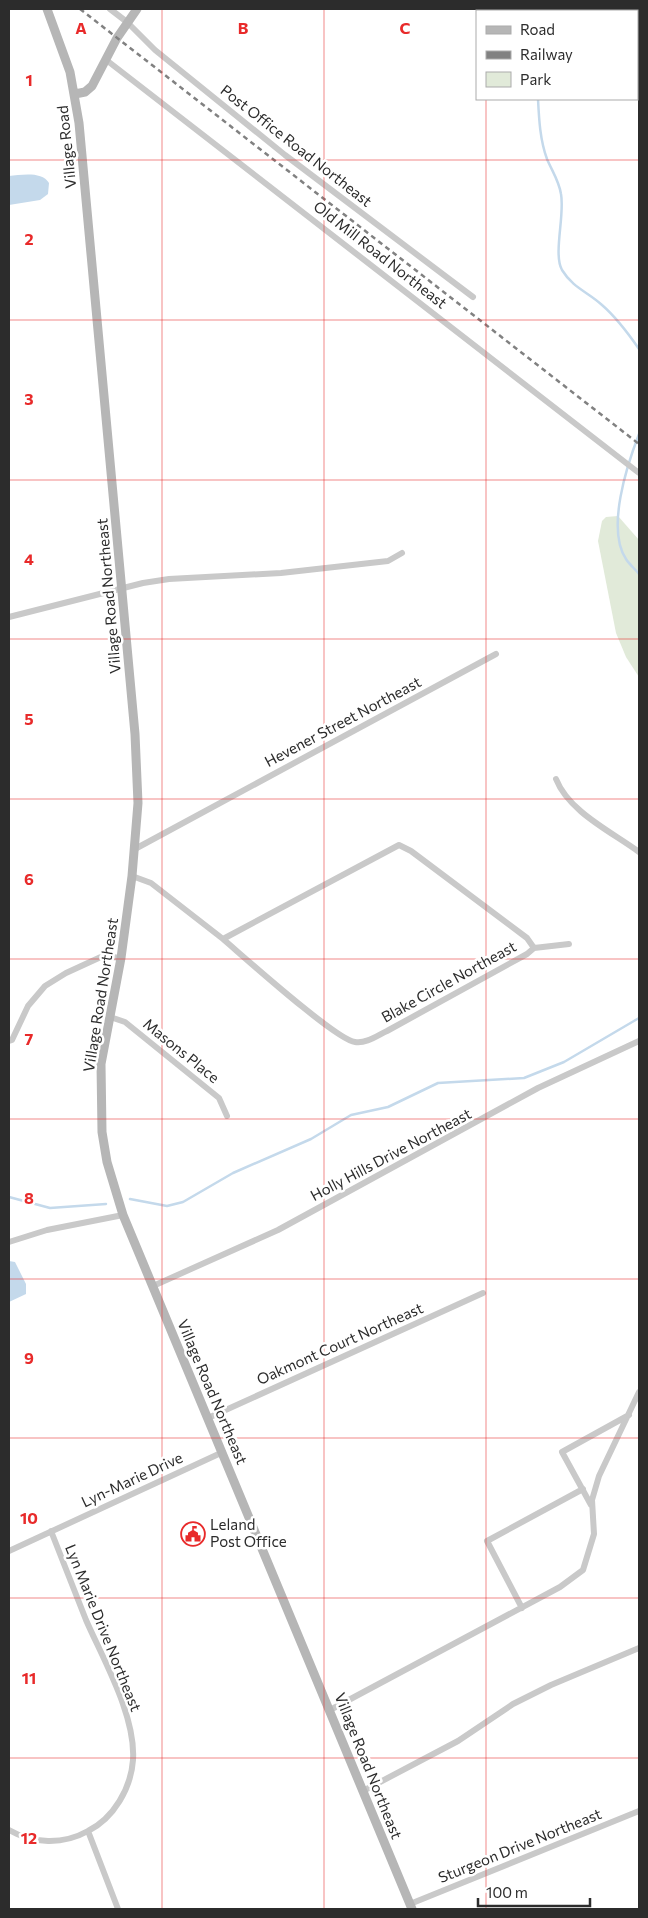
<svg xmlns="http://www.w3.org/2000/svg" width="648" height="1918" font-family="Commissioner,sans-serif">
	<rect width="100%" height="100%" fill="#fff"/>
	<path fill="#e1ead9" d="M618,516L639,540V677L626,657L616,633L598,541L602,521L606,517Z"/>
	<path fill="#c4d9eb" d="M9,176C21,175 42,171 49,183L48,194L40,200L9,205Z
		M9,1261L15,1262L26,1284V1294L9,1302Z"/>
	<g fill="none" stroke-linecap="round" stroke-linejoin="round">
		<path stroke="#c4d9eb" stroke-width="2.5" d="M511,9L514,11
			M538,99C539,119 540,140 547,159C552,171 559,181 561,194C565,215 553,254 562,270C573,288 588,292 602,305C617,318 628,333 639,349
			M639,434C627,465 606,529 626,559C629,564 635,569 639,574
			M9,1197L50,1208L106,1204
			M130,1199L167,1206L183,1202L233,1173L311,1139L351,1115L388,1107L438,1083L524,1078L564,1062L639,1018"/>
		<path stroke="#c9c9c9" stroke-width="6" d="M110,9L127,22L155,50L285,155L473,297
			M105,59L639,473
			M9,617L143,583L169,579L281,573L388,561L402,553
			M556,779C569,812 612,832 639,852
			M399,845L411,851L527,938L534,948L527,954L387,1031C378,1035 366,1044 355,1042C336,1040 243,956 223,939Z
			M135,849L496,654
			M132,876L151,883L223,939
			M534,948L569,944
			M110,1017L125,1022L219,1098L227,1116
			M9,1041L12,1040L28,1006L45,986L66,973L103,956L121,958
			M9,1242L47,1230L123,1215
			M153,1286L278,1230L538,1088L639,1041
			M208,1418L483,1293
			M591,1505L562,1452L629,1415
			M9,1551L223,1452
			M522,1608L487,1541L583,1489
			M330,1710L560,1587L583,1570L594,1534L592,1500L599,1476L639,1392
			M363,1791L458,1741L513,1704L551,1685L639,1648
			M9,1830C33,1844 63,1845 88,1831C114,1818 131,1788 133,1760C136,1716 103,1659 86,1620C74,1590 63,1561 51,1531
			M88,1831L118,1909
			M410,1904L639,1811"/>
		<path stroke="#b6b6b6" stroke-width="9" d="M47,9L70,72L79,123L135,734L138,803L132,876L121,958L101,1064L102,1132L107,1162L123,1215L412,1909
			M75,94L85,92L92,86L117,38L137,9"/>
		<path stroke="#818181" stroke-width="2.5" stroke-dasharray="5 4" stroke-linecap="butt" d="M80,9L639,444"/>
	</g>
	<path fill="none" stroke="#e82a2a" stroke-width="1" stroke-opacity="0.55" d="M162,9V1909M324,9V1909M486,9V11M486,99V1909M9,160H639M9,320H639M9,480H639M9,639H639M9,799H639M9,959H639M9,1119H639M9,1279H639M9,1438H639M9,1598H639M9,1758H639"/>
	<defs>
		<g id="civic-ring" transform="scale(1.25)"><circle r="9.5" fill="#fff" stroke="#e82a2a" stroke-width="1.5"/><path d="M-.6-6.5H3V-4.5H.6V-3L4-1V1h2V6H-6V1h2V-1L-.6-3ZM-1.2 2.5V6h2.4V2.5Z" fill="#e82a2a"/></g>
	</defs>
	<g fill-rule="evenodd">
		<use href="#civic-ring" x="193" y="1534"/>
	</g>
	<g text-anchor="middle" stroke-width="5" stroke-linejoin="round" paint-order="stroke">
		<g font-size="15" fill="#2c2c2c" stroke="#fff">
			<text transform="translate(296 146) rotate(38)" y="5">Post Office Road Northeast</text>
			<text transform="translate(67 147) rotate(-96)" y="5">Village Road</text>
			<text transform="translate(380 255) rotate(38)" y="5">Old Mill Road Northeast</text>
			<text transform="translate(109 596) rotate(-95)" y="5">Village Road Northeast</text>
			<text transform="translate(343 722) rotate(-28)" y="5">Hevener Street Northeast</text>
			<text transform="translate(449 982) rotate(-29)" y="5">Blake Circle Northeast</text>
			<text transform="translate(101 995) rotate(-81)" y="5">Village Road Northeast</text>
			<text transform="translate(181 1051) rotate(39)" y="5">Masons Place</text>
			<text transform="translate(391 1155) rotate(-28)" y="5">Holly Hills Drive Northeast</text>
			<text transform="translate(340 1344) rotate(-24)" y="5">Oakmont Court Northeast</text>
			<text transform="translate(212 1392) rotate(67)" y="5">Village Road Northeast</text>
			<text transform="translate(132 1480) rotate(-25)" y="5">Lyn-Marie Drive</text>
			<text transform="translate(103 1628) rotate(68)" y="5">Lyn Marie Drive Northeast</text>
			<text transform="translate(368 1766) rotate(68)" y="5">Village Road Northeast</text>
			<text transform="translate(520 1846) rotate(-22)" y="5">Sturgeon Drive Northeast</text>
		</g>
		<g font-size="15" fill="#2c2c2c" stroke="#fff" text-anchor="start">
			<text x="210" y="1530">Leland<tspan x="210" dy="17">Post Office</tspan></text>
		</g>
	</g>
	<g font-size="16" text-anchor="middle" font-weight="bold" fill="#e82a2a" stroke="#fff" stroke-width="5" stroke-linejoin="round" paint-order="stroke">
		<text x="81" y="34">A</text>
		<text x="243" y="34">B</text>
		<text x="405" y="34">C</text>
		<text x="29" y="86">1</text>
		<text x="29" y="245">2</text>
		<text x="29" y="405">3</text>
		<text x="29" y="565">4</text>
		<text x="29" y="725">5</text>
		<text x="29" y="885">6</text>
		<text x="29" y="1045">7</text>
		<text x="29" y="1204">8</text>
		<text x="29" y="1364">9</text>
		<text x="29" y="1524">10</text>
		<text x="29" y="1684">11</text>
		<text x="29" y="1844">12</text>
	</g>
	<rect width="648" height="1918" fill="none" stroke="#2c2c2c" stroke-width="20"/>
	<rect x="476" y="10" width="162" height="90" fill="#ffffff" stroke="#ababab"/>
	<rect x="486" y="26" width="25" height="8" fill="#b6b6b6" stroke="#ababab"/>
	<text x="520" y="35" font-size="15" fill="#2c2c2c">Road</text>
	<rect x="486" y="51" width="25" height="8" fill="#818181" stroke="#ababab"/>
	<text x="520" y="60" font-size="15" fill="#2c2c2c">Railway</text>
	<rect x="486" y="72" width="25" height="15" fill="#e1ead9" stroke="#ababab"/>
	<text x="520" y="85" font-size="15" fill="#2c2c2c">Park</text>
	<path d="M478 1898v8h112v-8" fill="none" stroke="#2c2c2c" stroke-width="2.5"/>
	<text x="486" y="1898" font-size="15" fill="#2c2c2c" stroke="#ffffff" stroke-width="4" paint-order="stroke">100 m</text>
</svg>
